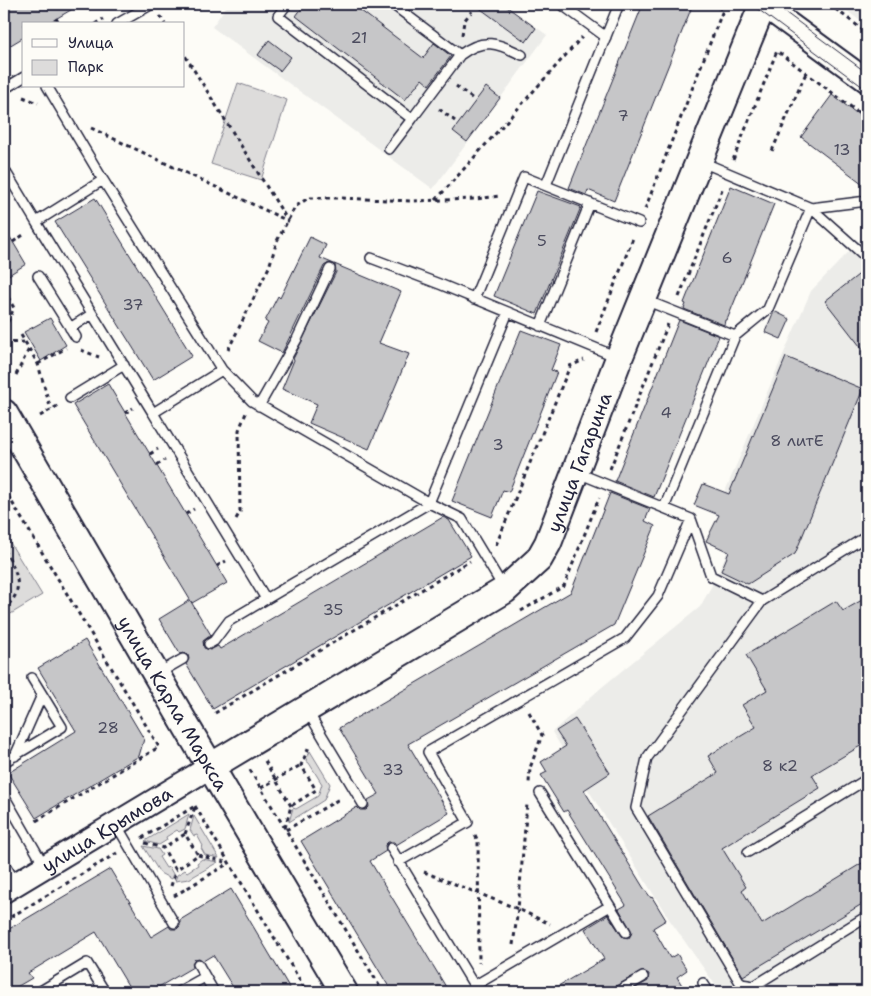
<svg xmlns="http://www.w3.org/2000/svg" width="871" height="996" font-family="'Shantell Sans',sans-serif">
	<rect width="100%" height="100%" fill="#fdfcf7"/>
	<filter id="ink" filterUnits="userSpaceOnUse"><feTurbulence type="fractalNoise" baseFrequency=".02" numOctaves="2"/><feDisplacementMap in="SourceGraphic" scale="10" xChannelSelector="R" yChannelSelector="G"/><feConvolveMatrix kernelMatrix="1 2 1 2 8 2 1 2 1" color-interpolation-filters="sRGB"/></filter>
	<g filter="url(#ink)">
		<path fill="#ecece9" d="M228,4H504L547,35L433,189L212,27Z
			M838,4H867V26Z
			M865,235L867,238V992H755L716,986L669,919L552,732L602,687L700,607L716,578L747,505L724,494L783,355L811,291Z"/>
		<path fill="#dddcdb" stroke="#807f8b" d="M238,83L287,100L261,180L211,164Z
			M4,533L42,595L4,618Z
			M310,751L330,784L324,800L289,822L293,808L296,809L318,796L322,784L309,763L306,761Z
			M189,814L185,829L179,832L177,830L166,837L167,840L159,845L145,841Z
			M194,816L219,858L205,855L201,848L203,846L197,835L194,836L190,830Z
			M143,846L158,849L162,855L159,857L166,868L169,867L173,874L171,879L160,873Z
			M202,859L218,862L189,879L175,881L177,875L185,870L187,872L198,865L197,863Z"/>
		<path fill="#c6c6c8" stroke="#22223b" d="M4,4H81L47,24H24V37L4,49Z
			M305,4H352L423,58L434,43L451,56L429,85L422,79L405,100L296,16Z
			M474,4H503L536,28L526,42Z
			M643,4H693L614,201L588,190L586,195L569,188Z
			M269,40L291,57L280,71L258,55Z
			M486,87L500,98L467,142L453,131Z
			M832,95L867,121V187L801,137Z
			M731,186L774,204L727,320H725L724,325L684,309L686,304L684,303Z
			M537,191L581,207L537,314L494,296Z
			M95,198L192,356L153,380L55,222Z
			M4,227L26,264L4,278Z
			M310,237L326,245L320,258L358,274L401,292L379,343L409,354L369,449L309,423L317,404L282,389L294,360L293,359L336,272L335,265L329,263L324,266L282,353L258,341L268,323L265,321L278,296L280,298Z
			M867,268V355L825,301Z
			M774,311L790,319L781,339L765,332Z
			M50,318L66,345L41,361L24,332Z
			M679,320L719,336L654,497L615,481Z
			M521,330L561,345L551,370L557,372L509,492L503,490L492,517L452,501Z
			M786,357L863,389L795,554L748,584L721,571L729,552L706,541L719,515L694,505L703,484L729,494Z
			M108,384L227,583L192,603L73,405Z
			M610,493L650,509L645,521L655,526L614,625L408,744L449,813L396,845L394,842H388L385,845L386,851L370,861L449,992H392L301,841L357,807L360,810H366L369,807L368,800L379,794L339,728L571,592Z
			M443,517L449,520L471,556L213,709L186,664L189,659L188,655L183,653L180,654L159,619L190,600L211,635L203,641L204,648L210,650L218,646L220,649Z
			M862,600L867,609V742L812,775L820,788L722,848L746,887L742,890L762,924L867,860V901L743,976L648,816L718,773L708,756L756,727L742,705L767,690L746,655L836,601L843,611Z
			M85,640L144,739L139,756L36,818L8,773L76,731L38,668Z
			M575,719L610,773L584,790L643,887L651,898L652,897L666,920L653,928L670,958L677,954L687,970L677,977L686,992H629L648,981L649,974L643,971L614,987L611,992H548L604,959L585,929L608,915L623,937L629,938L632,932L619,909L626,905L567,810L564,812L541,775L547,772L541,762L566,746L556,731Z
			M110,869L151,937L169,926L171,929H177L180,926V920L231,889L292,992H236L213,955L203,961L199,958L195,959L192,963L193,967L150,992H132L96,932L28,973L32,978L8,992H4V932Z"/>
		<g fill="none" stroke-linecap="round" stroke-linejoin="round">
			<g stroke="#22223b" stroke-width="12">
				<path id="service" d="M287,4L278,16L412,119L460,55L392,4
					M561,4L606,37
					M117,24L152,4
					M460,55C483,37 498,43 522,55
					M47,86L103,180
					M4,89L24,77
					M389,149L412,119
					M4,169L36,222L103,180L222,370L153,413L266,599
					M546,185L619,4
					M811,208L867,258
					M811,208L867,201
					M36,222L153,413
					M371,258L442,285L617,357
					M38,276L76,337
					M474,299L524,177L639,223
					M645,300L735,336
					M540,326L590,203
					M70,328L92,314
					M222,370L252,401L429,503L462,519L503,587
					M70,398L124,365
					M259,406L297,339L330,269
					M664,508L735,336L768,309L811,208L702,162
					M691,519L711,576L762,601
					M867,536L762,601L647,758L636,808L741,984L754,986L867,916
					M209,644L214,641L229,621L429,503L508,312
					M157,674L183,659
					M308,712L363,804
					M15,756L42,695
					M4,762L62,727L32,678
					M4,796L45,867
					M116,824L174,923
					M391,848L478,992
					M748,852L867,779
					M398,862L468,822L428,752L625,638L658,596L691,519L578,473
					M4,863L16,884
					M610,906L626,932
					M198,964L214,992
					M703,983L709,992
					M474,986L610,906L540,793
					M39,992L87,963L105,992
					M178,992L205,977
					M617,992L643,977"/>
			</g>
			<g stroke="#22223b" stroke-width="26">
				<g id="tertiary">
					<path d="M762,4L867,81"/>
					<path id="s1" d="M4,891L210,767"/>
				</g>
			</g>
			<g stroke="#22223b" stroke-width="30">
				<g id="secondary">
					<path id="s2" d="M4,413L188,729L344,992"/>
					<path id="s3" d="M210,767L505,590L539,559L548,543L619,358L763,4"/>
				</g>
			</g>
			<path stroke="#22223b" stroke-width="3" stroke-dasharray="4 4" stroke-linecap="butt" d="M829,4L867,33
				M160,16L165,24
				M56,18L59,24
				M95,24L103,19
				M462,35L464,21L472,11
				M456,86L473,99
				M23,97L38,103
				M439,109L455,121
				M91,128L288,221L184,54
				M772,151L806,73
				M733,160L777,51L867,119
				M436,200L582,37
				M645,209L723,10L713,4
				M13,242L25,234
				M4,290L14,308L4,330
				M679,297L723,187
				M596,332L633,238
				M21,335L38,364L51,410
				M4,343L25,342
				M81,350L99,357
				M228,350L269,267L277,241L295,207L308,198H339L412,201L475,199L500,196
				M38,364L66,348
				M16,375L29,349
				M125,413L133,408
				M40,416L59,405
				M150,454L158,449
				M157,465L165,460
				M610,469L668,324
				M4,489L159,747L36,821
				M186,514L194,509
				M236,519L240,512L239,430L246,413
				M496,545L570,366L584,360
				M4,550C16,569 27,592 4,608
				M217,566L226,561
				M521,611L564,586L599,498
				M529,712L542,735L530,768L529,783
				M215,713L470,561
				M265,761L291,806
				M250,770L383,992
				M261,788L301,765
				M195,806L307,992
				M285,828L291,806L316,790L301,765L310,745
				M286,830L341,798
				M185,834L195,807
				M475,835L478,841L479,963
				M142,838L195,806
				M4,841L11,836
				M145,843L163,848L176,870L198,855L185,834L163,848
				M198,855L229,863
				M424,872L518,909L550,924
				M171,886L176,870
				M174,896L229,863
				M4,921L117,853
				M513,945L518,909L527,804"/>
			<use href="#service" stroke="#fdfcf7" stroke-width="9"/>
			<use href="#tertiary" stroke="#fdfcf7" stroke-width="22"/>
			<use href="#secondary" stroke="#fdfcf7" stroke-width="26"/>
			<path stroke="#22223b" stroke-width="1" d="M751,4L867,90
				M774,4L867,73"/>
		</g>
	</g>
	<g text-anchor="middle" stroke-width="5" stroke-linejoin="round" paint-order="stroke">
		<g font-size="16" fill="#4b4b5e">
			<text x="359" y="43">21</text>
			<text x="623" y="121">7</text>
			<text x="842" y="155">13</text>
			<text x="542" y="246">5</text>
			<text x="727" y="263">6</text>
			<text x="133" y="310">37</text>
			<text x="666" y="418">4</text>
			<text x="797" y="446">8 литЕ</text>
			<text x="498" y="450">3</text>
			<text x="333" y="615">35</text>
			<text x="108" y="733">28</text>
			<text x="780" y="771">8 к2</text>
			<text x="393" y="775">33</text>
		</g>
		<g font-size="19" fill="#22223b" stroke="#fdfcf7">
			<text dy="7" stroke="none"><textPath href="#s3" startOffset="495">улица Гагарина</textPath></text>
			<text dy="7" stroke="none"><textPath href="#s2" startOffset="336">улица Карла Маркса</textPath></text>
			<text dy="7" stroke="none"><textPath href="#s1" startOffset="120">улица Крымова</textPath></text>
		</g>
	</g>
	<rect width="871" height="996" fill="none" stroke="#fdfcf7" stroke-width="20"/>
	<rect x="10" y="10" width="851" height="976" fill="none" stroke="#22223b" stroke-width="2" filter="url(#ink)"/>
	<rect x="22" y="22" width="162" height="65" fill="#fdfcf7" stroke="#a5a5ac"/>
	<rect x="32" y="39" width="25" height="8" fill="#fdfcf7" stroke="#a5a5ac"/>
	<text x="68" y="48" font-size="15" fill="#22223b">Улица</text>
	<rect x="32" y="60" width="25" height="15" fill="#dddcdb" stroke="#a5a5ac"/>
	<text x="68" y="72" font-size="15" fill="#22223b">Парк</text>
</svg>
